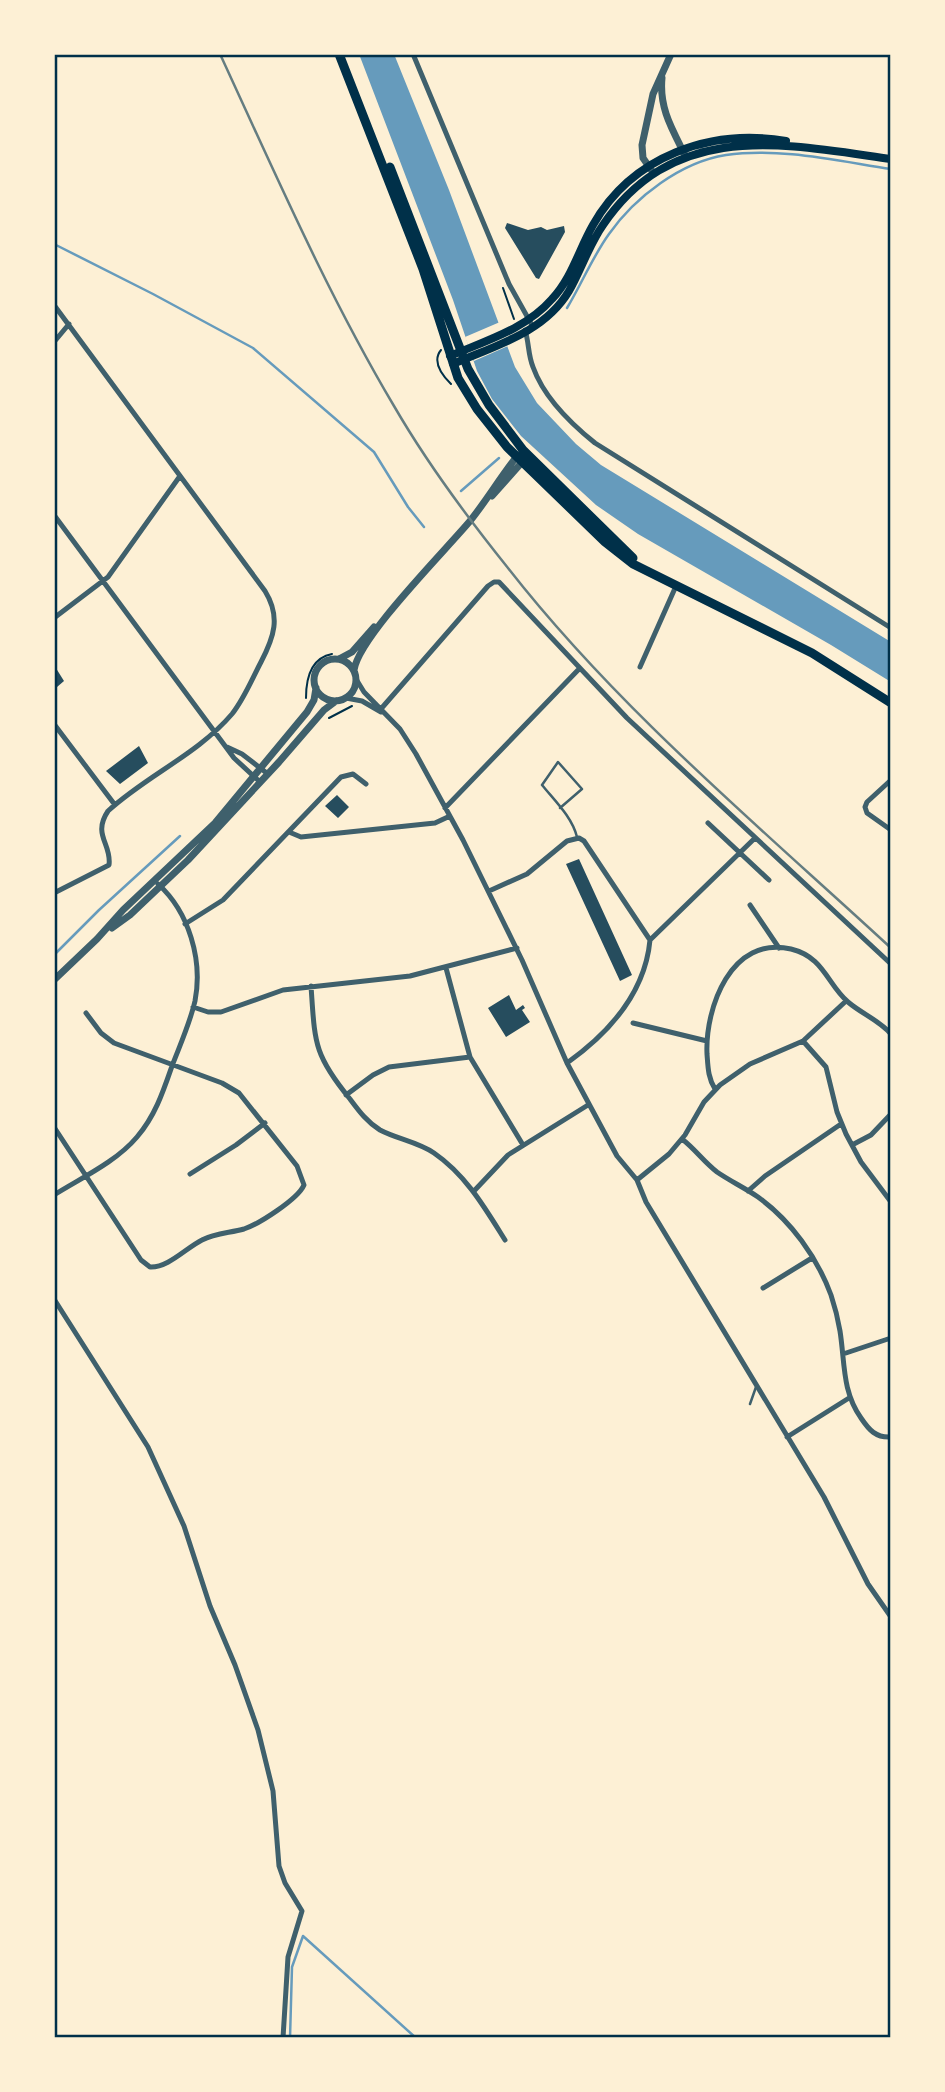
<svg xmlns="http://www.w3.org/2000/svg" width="945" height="2092" font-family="Rubik,sans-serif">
	<rect width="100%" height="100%" fill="#fdf0d5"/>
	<path fill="#669bbc" d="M359,54H394L449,190L515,367L537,403L576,444L601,465L891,642V682L831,645L638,534L596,505L521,436L492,399L477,371L453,300Z"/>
	<path fill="#fdf0d5" d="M500,322L508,346L474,361L465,337Z"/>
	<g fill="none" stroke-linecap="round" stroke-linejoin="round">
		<path stroke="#669bbc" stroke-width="2.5" d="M54,244L153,294L253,348L374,452L408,507L424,527
			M567,308C581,285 593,256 609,234C635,197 681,162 726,155C779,147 838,161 891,169
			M461,491L499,458
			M54,955L99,910L180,836
			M290,2038L292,1967L303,1936L416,2038"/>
	</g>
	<path fill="#264d5e" d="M507,223L528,230L541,227L547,230L564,226L565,232L539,279L536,278L505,228Z
		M54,665L64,681L57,687L54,683Z
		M139,746L148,763L120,784L106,771Z
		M337,795L349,807L338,818L325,806Z
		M579,859L632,975L620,981L566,864Z
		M509,995L516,1010L523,1005L525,1008L522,1010L530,1022L506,1037L488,1008Z"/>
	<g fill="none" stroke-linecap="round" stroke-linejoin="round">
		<path stroke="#003049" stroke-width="2" d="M503,288L514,319
			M441,350C432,361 442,375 451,384
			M306,698C306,679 311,658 332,654
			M329,718L352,706"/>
		<path stroke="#3f606c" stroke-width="2.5" d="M560,808L582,789L558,762L542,785C555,801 572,817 577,837
			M750,1404L756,1387"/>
		<path stroke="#3f606c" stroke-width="5" d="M413,54L509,284L533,327
			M54,305L265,591C281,617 274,637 261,662C252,679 244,699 232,714C198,754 146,776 108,811C92,835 112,844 109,865L54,893
			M525,330C529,342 528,355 533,367C544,398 570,423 595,443L891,628
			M54,342L69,324
			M54,515L234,758L260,782
			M54,618L108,577L180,476
			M640,667L676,586
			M356,679L364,692L400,729L416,754L463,840L522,960L567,1063L617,1156L637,1180L646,1202L824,1497L868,1584L891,1617
			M346,698L362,701L381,712
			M380,710L488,586L494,582H499L627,718L891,964
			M54,724L115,805
			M227,747L242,754L268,774
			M891,780L867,802L865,807L867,813L891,830
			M445,808L579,669
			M708,823L769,880
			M289,832L301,837L435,823L450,816
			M489,891L527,874L567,841L579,838L584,841L650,940
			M750,905L779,948
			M185,924L223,900L341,777L353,774L366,784
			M446,968L470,1057L523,1145
			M311,986C315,1042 313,1054 350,1099C359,1111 367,1122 380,1130C397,1139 418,1142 434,1153C466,1175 485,1208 505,1240
			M193,1007L208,1012H221L283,990L410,976L517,948
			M633,1023L707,1041
			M803,1041L826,1067L837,1112L846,1134L861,1162L891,1202
			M567,1063C609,1033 645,994 650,940L755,838
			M715,1089C708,1078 708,1067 707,1054C705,1008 731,935 791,949C824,957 827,984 848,1002C862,1014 879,1020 891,1034
			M346,1095L373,1075L389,1067L470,1057
			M54,1127L141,1260L150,1267C168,1268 186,1248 202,1240C215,1233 230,1233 244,1229C259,1224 298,1199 304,1185L297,1166L239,1093L222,1083L114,1043L101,1033L86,1013
			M682,1139C695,1149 704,1162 717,1172C730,1181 745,1188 758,1197C791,1221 817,1257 831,1295C835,1307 838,1319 840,1331C845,1363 842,1391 861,1418C869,1430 876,1438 891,1437
			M852,1145L871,1135L891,1114
			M190,1174L236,1145L265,1123
			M637,1180L669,1154L685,1135L704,1102L720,1085L750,1064L803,1041L846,1001
			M474,1191L508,1155L588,1105
			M748,1191L765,1176L841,1124
			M54,1195C81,1178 116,1162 137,1137C155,1116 163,1092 172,1066C180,1045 190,1023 195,1001C203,960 189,912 158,884
			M763,1288L812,1258
			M54,1299L148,1447L184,1526L210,1606L235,1665L258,1730L273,1791L279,1866L285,1883L302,1911L288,1957L283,2038
			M843,1354L891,1338
			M787,1437L849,1398"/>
		<path stroke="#3f606c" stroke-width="7" d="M662,78C659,108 672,129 685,155
			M652,171L643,158L642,145L653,94L671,54
			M492,496L524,460
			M339,659L352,652L374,627
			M314 680a21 21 0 1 1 42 0a21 21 0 1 1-42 0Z
			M354,670C359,637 444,552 470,521C487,500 501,476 518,455
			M112,928L130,915L188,860L279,762L324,710L336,701
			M54,980L97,939L123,910L215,823L307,712L314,700L316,688"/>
		<path stroke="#003049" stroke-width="8" d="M450,356C485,341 526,329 552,299C572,278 579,249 593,225C632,156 711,128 786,141
			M453,364C494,346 544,333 569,291C581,270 589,245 603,225C675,119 784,144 891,159"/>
		<path stroke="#003049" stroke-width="9" d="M339,54L423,269L458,378L477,409L507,447L605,542L633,564L812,653L891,703
			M390,167L468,369L489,405L523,450L633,558"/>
		<path stroke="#657d81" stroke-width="2.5" d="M220,54C275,173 327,293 394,406C427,463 467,517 508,568C618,709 760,827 891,948"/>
	</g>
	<rect width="945" height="2092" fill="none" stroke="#fdf0d5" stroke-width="112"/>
	<rect x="56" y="56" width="833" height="1980" fill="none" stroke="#003049" stroke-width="2.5"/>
</svg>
